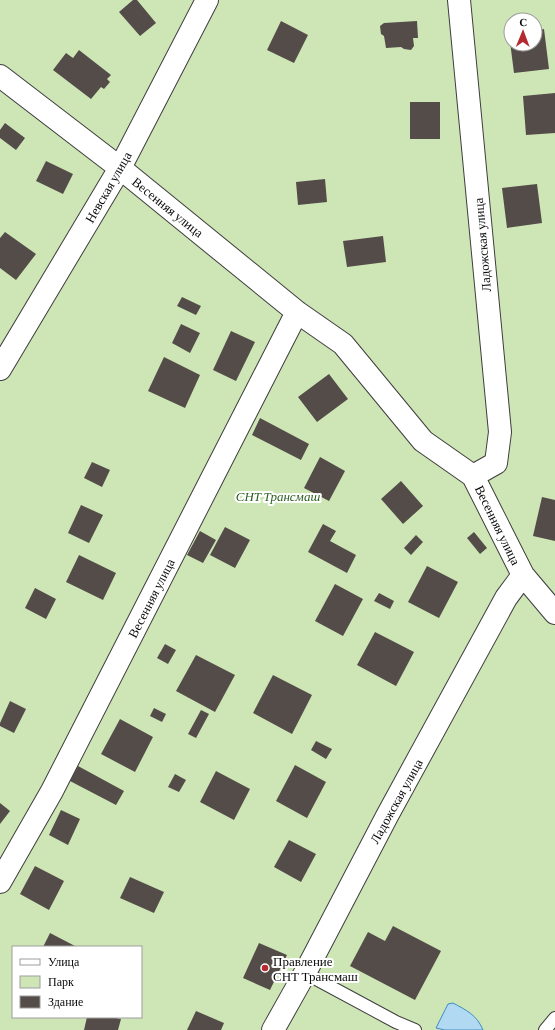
<svg xmlns="http://www.w3.org/2000/svg" width="555" height="1030" font-family="'Crimson Pro',serif">
	<rect width="100%" height="100%" fill="#fefaea"/>
	<path fill="#cee6b6" fill-rule="evenodd" d="M0,0H555V1030H0ZM511,20H535V44H511ZM13,947H141V1017H13Z"/>
	<path fill="#b1d9f2" stroke="#3c8cc5" d="M453,1003C466,1010 477,1015 483,1030H445L436,1028L448,1004Z"/>
	<path fill="#534c48" d="M133,0H137L156,23L140,36L119,12Z
		M281,21L308,35L294,63L267,50Z
		M417,21L418,38H413L414,46L411,50L404,49L401,47L386,48L384,36L381,34L380,26L384,23Z
		M544,29L549,69L514,73L509,34H511V44H535V31Z
		M79,50L111,75L107,79L110,82L104,89L101,87L91,99L53,70L66,53L73,58Z
		M555,93V133L526,135L523,96Z
		M410,102H440V139H410Z
		M5,123L25,138L16,150L0,138V130Z
		M46,161L73,174L63,194L36,181Z
		M325,179L327,202L298,205L296,182Z
		M537,184L542,223L507,228L502,188Z
		M5,232L36,254L16,280L0,268V238Z
		M383,236L386,262L347,267L343,241Z
		M182,297L201,306L196,315L177,306Z
		M181,324L200,333L190,353L172,343Z
		M231,331L255,342L236,381L213,370Z
		M164,357L200,375L185,408L148,391Z
		M329,374L348,399L317,422L298,397Z
		M260,418L309,444L301,460L252,435Z
		M320,457L345,471L329,501L304,488Z
		M92,462L110,470L102,487L84,478Z
		M401,481L423,506L403,524L381,499Z
		M542,497L555,500V541L533,536Z
		M81,505L103,515L89,543L68,533Z
		M323,524L336,531L330,541L356,555L347,573L308,552Z
		M225,527L250,540L235,568L210,555Z
		M200,531L216,540L203,563L187,555Z
		M474,532L487,548L480,554L467,538Z
		M416,535L423,542L411,555L404,548Z
		M79,555L116,573L103,600L66,582Z
		M427,566L458,582L439,618L408,602Z
		M335,584L363,599L343,636L315,621Z
		M35,588L56,599L46,619L25,608Z
		M379,593L394,601L390,609L374,601Z
		M375,632L414,652L396,686L357,665Z
		M165,644L176,650L168,664L157,658Z
		M196,655L235,675L215,712L176,691Z
		M273,675L312,695L292,734L253,713Z
		M10,701L26,709L14,733L0,726V723Z
		M154,708L166,714L162,722L150,716Z
		M201,710L209,714L196,738L188,734Z
		M120,719L153,737L135,772L101,754Z
		M316,741L332,749L326,759L311,750Z
		M295,765L326,782L307,818L276,801Z
		M78,766L124,791L116,805L70,781Z
		M216,771L250,789L234,820L200,802Z
		M175,774L186,780L179,792L168,787Z
		M0,803L10,811L0,824Z
		M61,810L80,819L68,845L49,835Z
		M289,840L316,854L301,882L274,867Z
		M35,866L64,881L49,910L20,894Z
		M130,877L164,892L154,913L120,898Z
		M393,926L441,951L415,1000L350,966L368,932L385,941Z
		M50,933L75,946L74,947H43Z
		M259,943L287,955L270,990L243,978Z
		M196,1011L224,1023L221,1030H187Z
		M87,1017H110L121,1019L118,1030H84Z"/>
	<g fill="none" stroke-linecap="round" stroke-linejoin="round">
		<g stroke="#3e3e3e" stroke-width="14">
			<path id="lane" d="M305,973L396,1022L415,1030
				M545,1030L555,1018"/>
		</g>
		<g stroke="#3e3e3e" stroke-width="24">
			<path id="street" d="M459,0L500,432L496,463L473,476
				M0,76L120,168L297,312L343,344L423,441L473,476L523,575L555,613
				M0,369L120,168L207,0
				M0,882L52,791L297,312
				M273,1030L305,973L387,816L506,598L523,575"/>
		</g>
		<use href="#lane" stroke="#fff" stroke-width="12"/>
		<use href="#street" stroke="#fff" stroke-width="22"/>
	</g>
	<circle fill="#b32b2f" stroke="#fff" stroke-width="1.5" cx="265" cy="968" r="4"/>
	<g text-anchor="middle" stroke-width="4" stroke-linejoin="round" paint-order="stroke">
		<g font-size="13" fill="#0b0b0b" stroke="#fff">
			<text transform="translate(108 187) rotate(-60)" y="5">Невская улица</text>
			<text transform="translate(168 207) rotate(39)" y="5">Весенняя улица</text>
			<text transform="translate(482 245) rotate(-95)" y="5">Ладожская улица</text>
			<text transform="translate(498 525) rotate(64)" y="5">Весенняя улица</text>
			<text transform="translate(151 598) rotate(-63)" y="5">Весенняя улица</text>
			<text transform="translate(396 801) rotate(-61)" y="5">Ладожская улица</text>
		</g>
		<g font-size="13" font-style="italic" fill="#2b5e1f" stroke="#fff">
			<text x="278" y="501">СНТ Трансмаш</text>
		</g>
		<g font-size="13" fill="#0b0b0b" stroke="#fff" text-anchor="start">
			<text x="273" y="966">Правление<tspan x="273" dy="15">СНТ Трансмаш</tspan></text>
		</g>
	</g>
	<rect x="12" y="946" width="130" height="72" fill="#ffffff" stroke="#9d9d9d"/>
	<rect x="20" y="959" width="20" height="6" fill="#ffffff" stroke="#9d9d9d"/>
	<text x="48" y="966" font-size="12" fill="#0b0b0b">Улица</text>
	<rect x="20" y="976" width="20" height="12" fill="#cee6b6" stroke="#9d9d9d"/>
	<text x="48" y="986" font-size="12" fill="#0b0b0b">Парк</text>
	<rect x="20" y="996" width="20" height="12" fill="#534c48" stroke="#9d9d9d"/>
	<text x="48" y="1006" font-size="12" fill="#0b0b0b">Здание</text>
	<g transform="translate(523 32) rotate(1)"><circle r="19" fill="#ffffff" stroke="#9d9d9d"/>
	<path d="M0-3L7 15L0 10L-7 15Z" fill="#b32b2f"/>
	<text y="-6" font-size="11" font-weight="bold" text-anchor="middle" fill="#0b0b0b">С</text>
	</g>
</svg>
